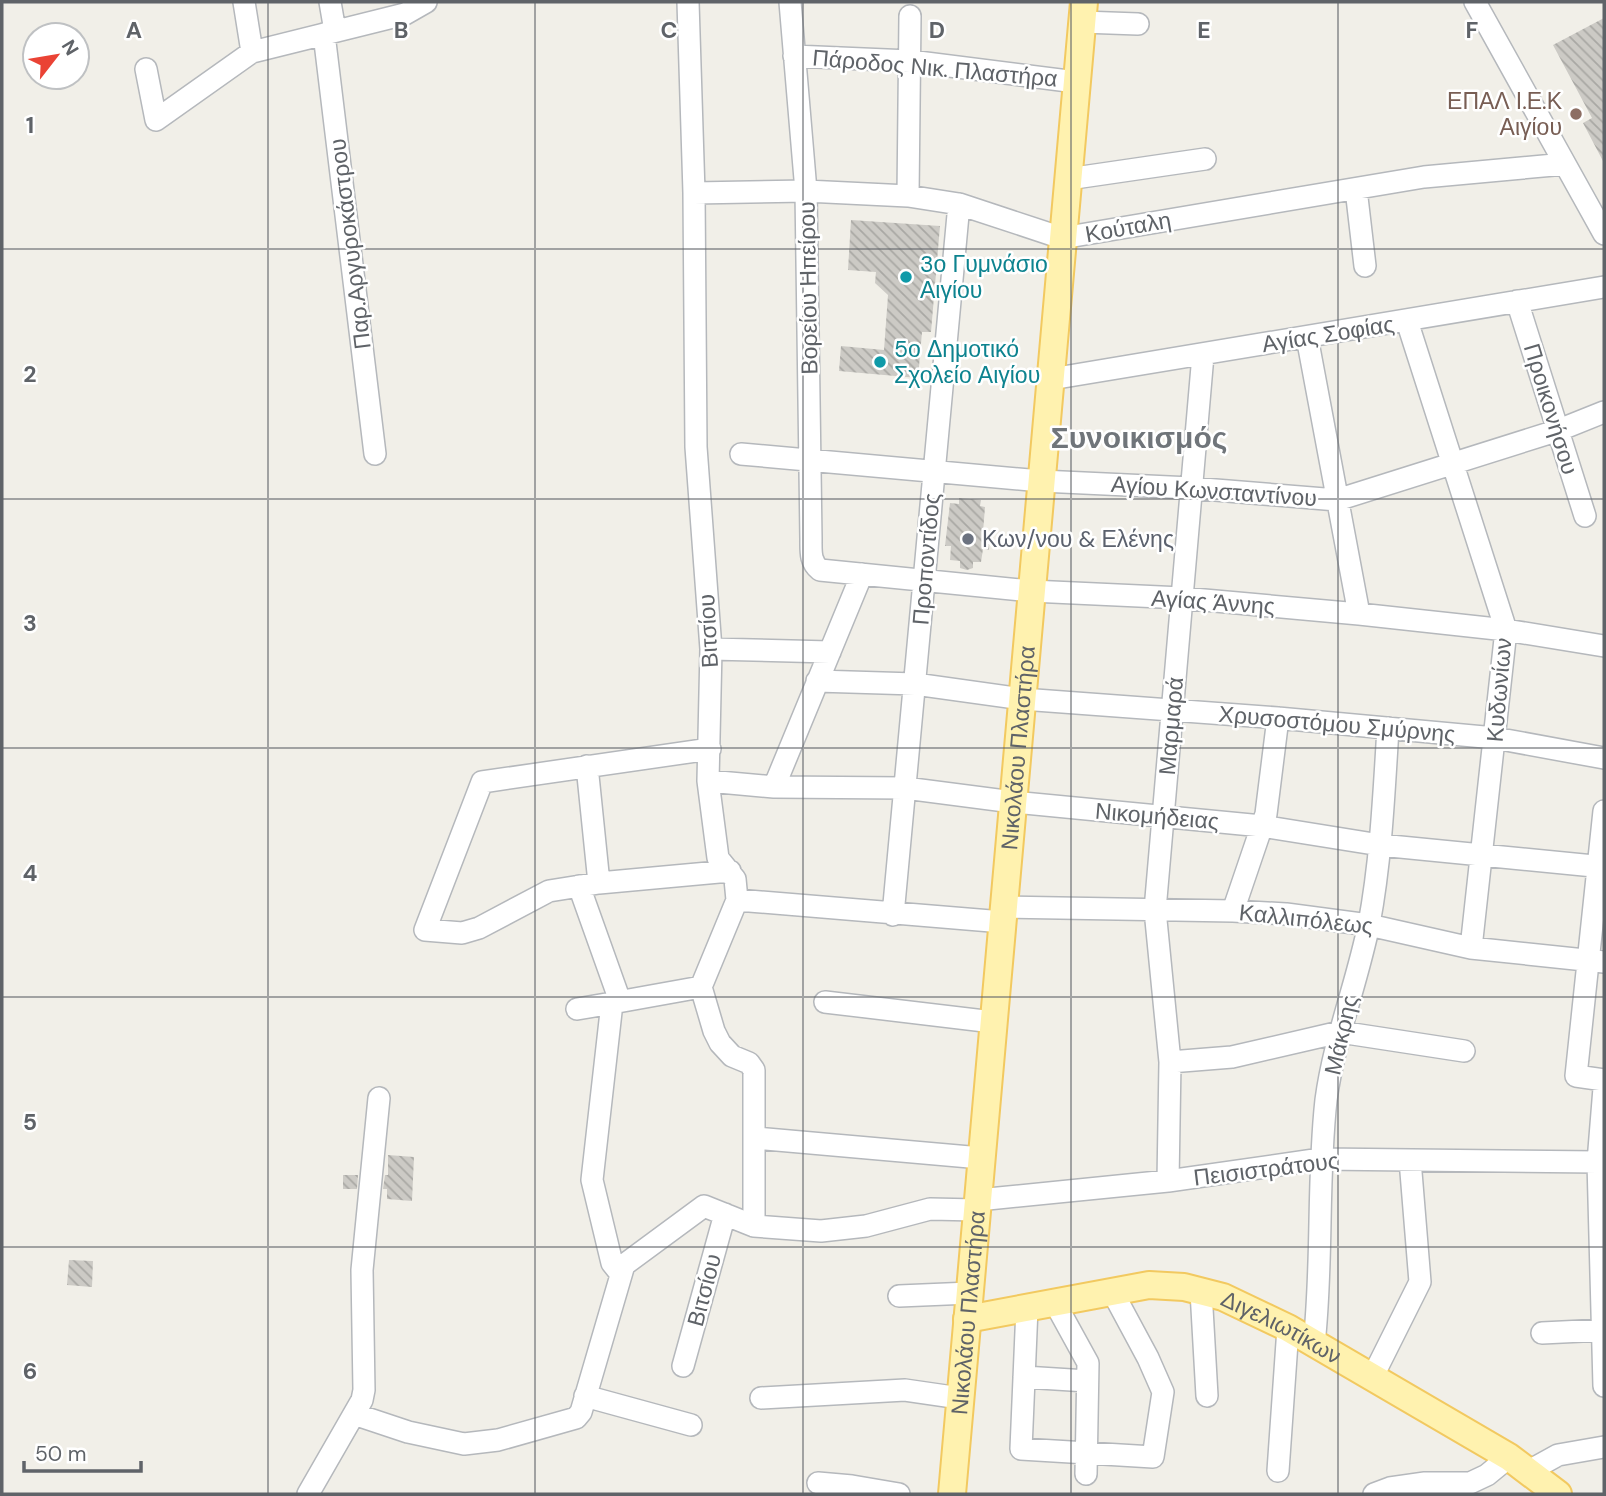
<svg xmlns="http://www.w3.org/2000/svg" width="1606" height="1496" font-family="'DM Sans',sans-serif">
	<defs>
		<pattern id="building-back-hatch" width="6" height="6" patternUnits="userSpaceOnUse" patternTransform="scale(1.75)"><rect width="6" height="6" fill="#cccac5"/><path d="M-1 5l2 2M0 0l6 6M5-1l2 2" fill="none" stroke="#a9a8a4"/></pattern>
	</defs>
	<rect width="100%" height="100%" fill="#f1efe8"/>
	<path fill="url(#building-back-hatch)" d="M1604,18V163L1583,123L1592,118L1553,45Z
		M851,220L940,226L931,332H922L918,378L839,371L841,346L884,350L888,295L875,283L876,272L848,270Z
		M959,498L981,500L980,506L985,507L983,532L990,533L989,550L983,549L981,562H973V568L967,570L960,568V561L950,560L951,546H945L950,503L959,504Z
		M388,1155L414,1157L412,1201L387,1199V1189H383L385,1175H388Z
		M343,1175H358L357,1189H343Z
		M69,1260L93,1261L92,1287L67,1285Z"/>
	<g fill="none" stroke-linecap="round" stroke-linejoin="round">
		<g stroke="#b5b8bc" stroke-width="24">
			<path id="minor" d="M244,2L252,52
				M330,2L335,31
				M688,2L694,193L696,447L711,649L708,781L718,858L735,879L737,900L701,987L714,1031L720,1043L732,1056L749,1063L754,1070V1226
				M790,2L806,191L811,539C811,552 810,562 820,570L1031,591L1182,598L1359,614L1506,630L1604,646
				M1475,2L1604,234
				M1082,22L1138,24
				M324,34L375,454
				M794,56L910,61L1076,82
				M146,69L156,120L252,52L405,14L426,2
				M1068,179L1205,159
				M1356,189L1365,266
				M694,193L806,191L908,196L959,204L1062,238L1424,177L1565,164
				M908,196L910,16
				M1517,301L1585,516
				M1407,321L1506,630L1471,948
				M1307,337L1359,614
				M1051,379L1604,287
				M741,454L1041,481L1191,488L1337,500L1559,430L1604,412
				M711,649L830,652
				M817,681L915,684L1022,699L1278,718L1495,738L1604,758
				M710,749L482,782L425,930L462,933L479,928L549,891L599,883L730,871
				M587,766L599,883
				M708,781L774,787L905,788L1013,802L1262,826L1380,845L1604,867
				M774,787L862,574
				M1604,811L1576,1076L1604,1080
				M579,886L620,1001
				M737,900L1003,922
				M1005,907L1233,911L1286,914L1369,925L1471,948L1604,962
				M1233,911L1266,814L1278,718
				M893,915L959,204
				M825,1002L993,1022
				M577,1009L612,1003
				M1170,1062L1232,1057L1340,1032L1464,1051
				M1604,1088L1598,1162L1604,1386
				M755,1138L981,1158
				M1168,1181L1170,1062L1155,910L1203,355
				M978,1200L1168,1181L1321,1159L1598,1162
				M620,1273L612,1263L592,1180L612,1003L701,987
				M1201,1291L1207,1396
				M899,1296L970,1293
				M1055,1303L1088,1363L1086,1474
				M1027,1308L1021,1449L1153,1457L1163,1392L1148,1358L1112,1291
				M1542,1333L1603,1330
				M1314,1344C1323,1263 1317,1181 1326,1100C1334,1040 1357,983 1369,924C1381,860 1384,793 1388,728
				M683,1366L725,1214
				M1024,1377L1087,1381
				M1372,1378L1420,1282L1410,1160
				M585,1396L691,1425
				M761,1398L905,1390L960,1398
				M354,1414L408,1432L464,1444L498,1440L576,1418L581,1412L624,1265L704,1206L754,1226L821,1231L866,1226L930,1209L977,1210
				M1278,1471L1288,1328
				M1529,1471L1558,1455L1604,1447
				M818,1483L852,1486L899,1494
				M308,1494L362,1400L364,1390L362,1270L379,1098
				M1374,1494L1390,1488L1425,1483H1470L1487,1475L1509,1457"/>
		</g>
		<g stroke="#f2c960" stroke-width="30">
			<g id="major">
				<path id="s1" d="M967,1319L1149,1285L1184,1287L1223,1297L1288,1328L1509,1457L1558,1494"/>
				<path id="s2" d="M952,1494L1084,2"/>
			</g>
		</g>
		<use href="#minor" stroke="#fff" stroke-width="21"/>
		<use href="#major" stroke="#fff2af" stroke-width="26"/>
	</g>
	<path fill="none" stroke="#5f6368" stroke-width="2" stroke-opacity="0.55" d="M268,2V1494M535,2V1494M803,2V1494M1071,2V1494M1338,2V1494M2,249H1604M2,499H1604M2,748H1604M2,997H1604M2,1247H1604"/>
	<circle fill="#8d6e63" stroke="#fff" stroke-width="2.5" cx="1576" cy="114" r="7"/>
	<g fill="#0f9aa8" stroke="#fff" stroke-width="2.5">
		<circle cx="906" cy="277" r="7"/>
		<circle cx="880" cy="362" r="7"/>
	</g>
	<circle fill="#6b7280" stroke="#fff" stroke-width="2.5" cx="968" cy="539" r="7"/>
	<g text-anchor="middle" stroke-width="5" stroke-linejoin="round" paint-order="stroke">
		<g font-size="23" fill="#5f6368" stroke="#fff">
			<text transform="translate(935 68) rotate(5)" y="8">Πάροδος Νικ. Πλαστήρα</text>
			<text transform="translate(1128 227) rotate(-10)" y="8">Κούταλη</text>
			<text transform="translate(350 244) rotate(-97)" y="8">Παρ.Αργυροκάστρου</text>
			<text transform="translate(808 288) rotate(-91)" y="8">Βορείου Ηπείρου</text>
			<text transform="translate(1328 334) rotate(-9)" y="8">Αγίας Σοφίας</text>
			<text transform="translate(1551 409) rotate(73)" y="8">Προικονήσου</text>
			<text transform="translate(1214 491) rotate(4)" y="8">Αγίου Κωνσταντίνου</text>
			<text transform="translate(926 559) rotate(-85)" y="8">Προποντίδος</text>
			<text transform="translate(1213 602) rotate(4)" y="8">Αγίας Άννης</text>
			<text transform="translate(708 631) rotate(-93)" y="8">Βιτσίου</text>
			<text transform="translate(1499 690) rotate(-85)" y="8">Κυδωνίων</text>
			<text transform="translate(1337 724) rotate(5)" y="8">Χρυσοστόμου Σμύρνης</text>
			<text transform="translate(1171 726) rotate(-85)" y="8">Μαρμαρά</text>
			<text dy="8" stroke="none"><textPath href="#s2" startOffset="749">Νικολάου Πλαστήρα</textPath></text>
			<text transform="translate(1157 816) rotate(5)" y="8">Νικομήδειας</text>
			<text transform="translate(1306 919) rotate(6)" y="8">Καλλιπόλεως</text>
			<text transform="translate(1341 1035) rotate(-77)" y="8">Μάκρης</text>
			<text transform="translate(1266 1169) rotate(-7)" y="8">Πεισιστράτους</text>
			<text transform="translate(704 1290) rotate(-75)" y="8">Βιτσίου</text>
			<text dy="8" stroke="none"><textPath href="#s2" startOffset="182">Νικολάου Πλαστήρα</textPath></text>
			<text dy="8" stroke="none"><textPath href="#s1" startOffset="326">Διγελιωτίκων</textPath></text>
		</g>
		<g font-size="23" fill="#785e54" stroke="#fff" text-anchor="end">
			<text x="1562" y="109">ΕΠΑΛ Ι.Ε.Κ<tspan x="1562" dy="26">Αιγίου</tspan></text>
		</g>
		<g font-size="23" fill="#0d838f" stroke="#fff" text-anchor="start">
			<text x="920" y="272">3ο Γυμνάσιο<tspan x="920" dy="26">Αιγίου</tspan></text>
			<text x="894" y="357">5ο Δημοτικό<tspan x="894" dy="26">Σχολείο Αιγίου</tspan></text>
		</g>
		<g font-size="23" fill="#5b616d" stroke="#fff" text-anchor="start">
			<text x="982" y="547">Κων/νου &amp; Ελένης</text>
		</g>
		<g font-size="30" font-weight="bold" fill="#70757a" stroke="#fff">
			<text x="1139" y="448">Συνοικισμός</text>
		</g>
	</g>
	<g font-size="23" text-anchor="middle" font-weight="bold" fill="#5f6368" stroke="#fff" stroke-width="5" stroke-linejoin="round" paint-order="stroke">
		<text x="134" y="38">A</text>
		<text x="401" y="38">B</text>
		<text x="669" y="38">C</text>
		<text x="937" y="38">D</text>
		<text x="1204" y="38">E</text>
		<text x="1472" y="38">F</text>
		<text x="30" y="133">1</text>
		<text x="30" y="382">2</text>
		<text x="30" y="631">3</text>
		<text x="30" y="881">4</text>
		<text x="30" y="1130">5</text>
		<text x="30" y="1379">6</text>
	</g>
	<rect width="1606" height="1496" fill="none" stroke="#5f6368" stroke-width="7"/>
	<g transform="translate(56 56) rotate(59)"><circle r="33" fill="#ffffff" stroke="#bfc1c3" stroke-width="2"/>
	<path d="M0-5L12 26L0 18L-12 26Z" fill="#ea4335"/>
	<text y="-10" font-size="19" font-weight="bold" text-anchor="middle" fill="#5f6368">N</text>
	</g>
	<path d="M24 1461v10h117v-10" fill="none" stroke="#5f6368" stroke-width="3.5"/>
	<text x="35" y="1461" font-size="21" fill="#5f6368" stroke="#ffffff" stroke-width="5" paint-order="stroke">50 m</text>
</svg>
